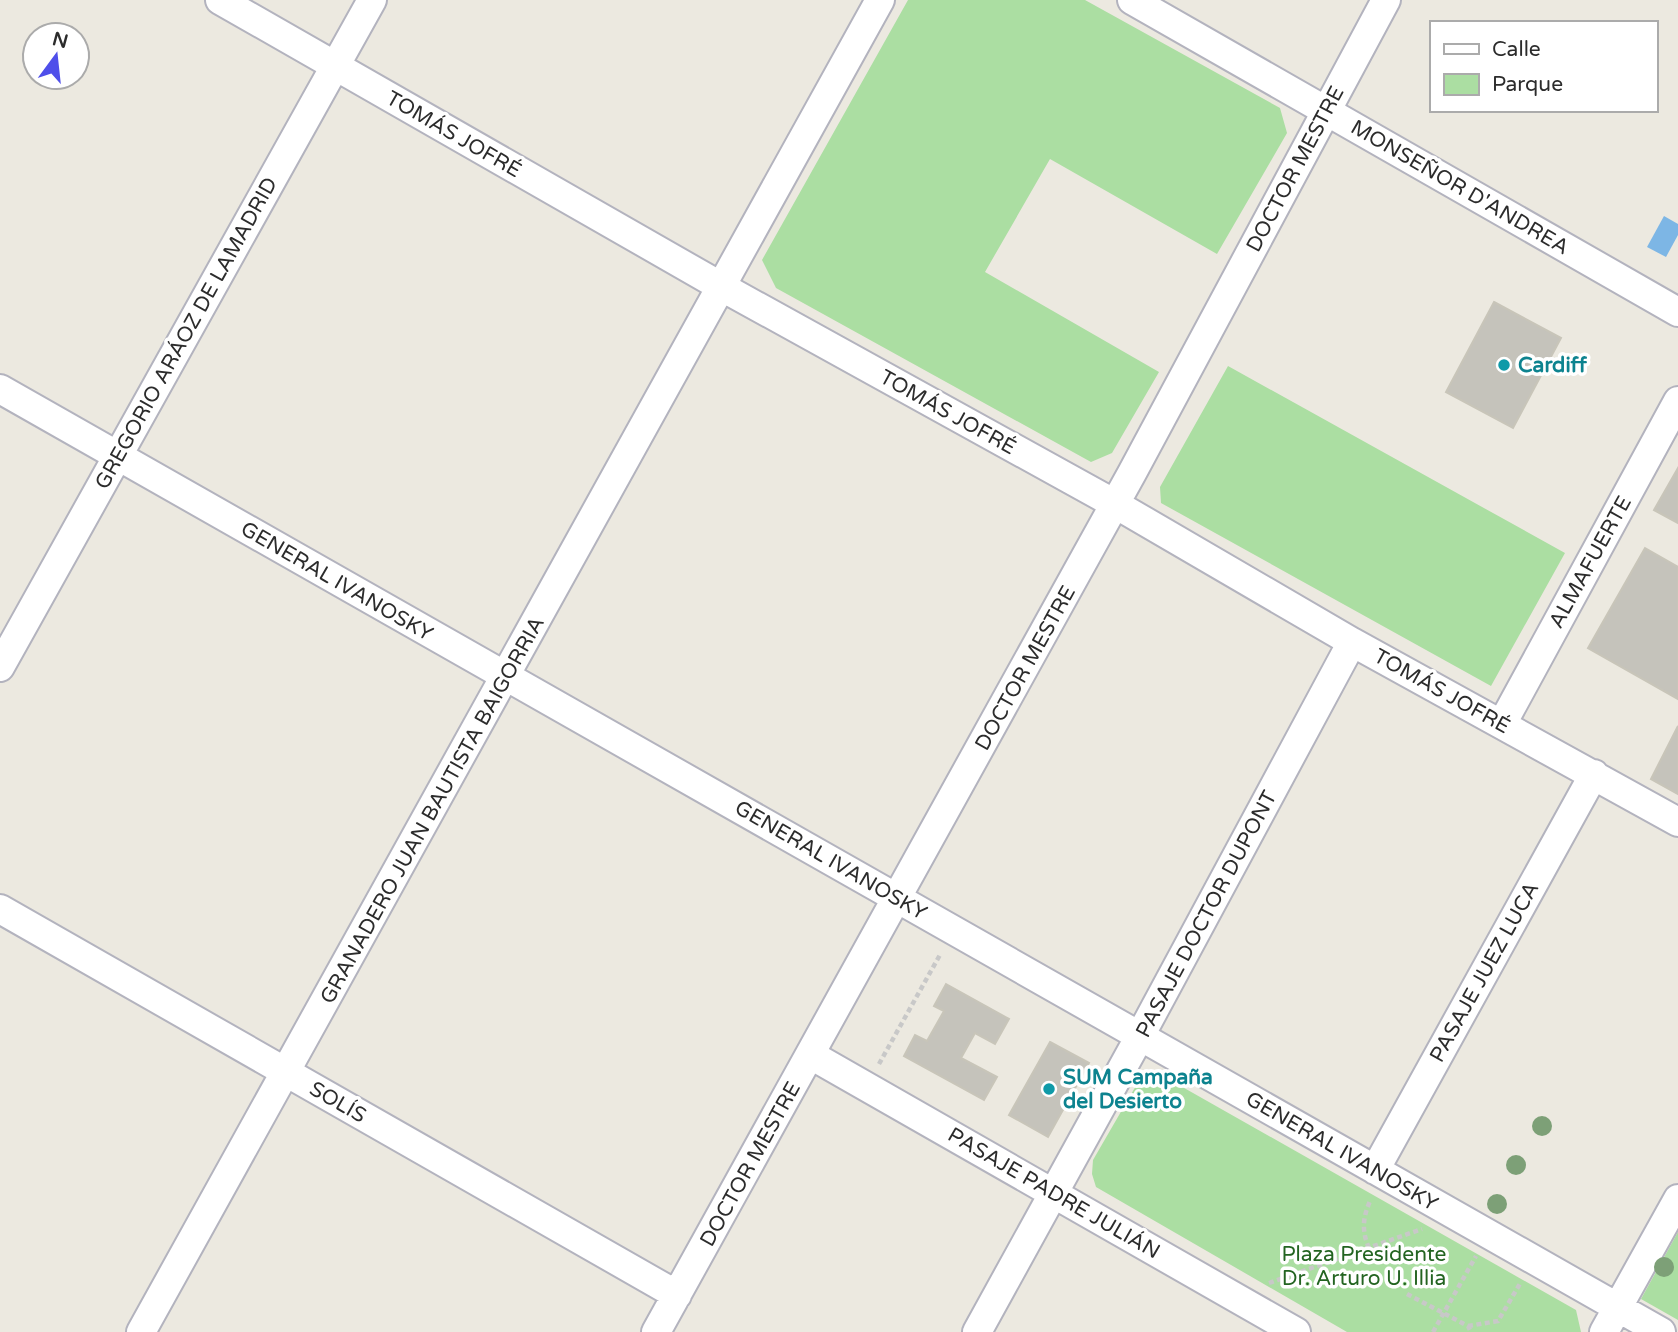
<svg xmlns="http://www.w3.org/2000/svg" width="1678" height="1332" font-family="'Varela Round',sans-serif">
	<rect width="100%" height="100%" fill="#ece9e0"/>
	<path fill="#abdea2" d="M908,0H1085L1280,108L1287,133L1217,254L1050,159L985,272L1159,372L1112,453L1091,462L776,288L762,260Z
		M1228,366L1565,553L1491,686L1161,503L1160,487Z
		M1163,1076L1576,1310L1581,1332H1347L1096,1187L1092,1174L1093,1160L1137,1084L1148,1078Z
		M1678,1232V1320L1641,1299Z"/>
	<path fill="#7db6e5" d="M1664,216L1678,224V235L1666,257L1647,247Z"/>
	<path fill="#c5c3bb" stroke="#c8c5b9" stroke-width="2" d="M1494,302L1561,338L1513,428L1446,392Z
		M1678,468V523L1654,510Z
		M1645,548L1678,567V699L1588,648Z
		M1678,726V794L1651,779Z
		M946,984L1009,1019L995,1044L975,1033L961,1058L997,1077L984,1100L904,1056L915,1035L927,1041L944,1011L934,1006Z
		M1050,1042L1089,1063L1048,1137L1009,1115Z"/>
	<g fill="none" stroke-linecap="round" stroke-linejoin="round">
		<g stroke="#b3b3be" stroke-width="32">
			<path id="minor" d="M220,0L722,287L1115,504L1352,642L1678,822
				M1132,0L1678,312
				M0,389L1661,1332
				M0,667L372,0
				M1502,724L1678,401
				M0,909L677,1295
				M811,1055L1296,1332
				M1375,1170L1594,774
				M141,1332L880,0
				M656,1332L1132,473L1386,0
				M977,1332L1140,1036L1352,642
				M1604,1332L1678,1199"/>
		</g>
		<path stroke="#c8c8c8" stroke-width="4.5" stroke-dasharray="5 3.5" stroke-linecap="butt" d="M879,1064L941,953
			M1369,1248C1361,1230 1363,1216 1371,1199
			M1269,1283L1422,1229
			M1407,1294L1468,1326L1471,1332
			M1468,1326L1498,1321L1521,1282
			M1433,1332L1476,1256"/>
		<use href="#minor" stroke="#fff" stroke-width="28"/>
	</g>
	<g fill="#7da077">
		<circle cx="1542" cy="1126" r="10"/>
		<circle cx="1516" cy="1165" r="10"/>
		<circle cx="1497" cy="1204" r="10"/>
		<circle cx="1664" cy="1267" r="10"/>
	</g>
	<g fill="#0f9aa8" stroke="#fff" stroke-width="2.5">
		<circle cx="1504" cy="365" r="7"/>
		<circle cx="1049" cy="1089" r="7"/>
	</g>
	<g text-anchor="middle" stroke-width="7" stroke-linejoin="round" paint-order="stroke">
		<g font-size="21" fill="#2c2c2c" stroke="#fff">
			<text transform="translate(454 134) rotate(30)" y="7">TOMÁS JOFRÉ</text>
			<text transform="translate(1295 169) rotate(-62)" y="7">DOCTOR MESTRE</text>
			<text transform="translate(1460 187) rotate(30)" y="7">MONSEÑOR D'ANDREA</text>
			<text transform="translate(186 333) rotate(-61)" y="7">GREGORIO ARÁOZ DE LAMADRID</text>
			<text transform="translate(948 412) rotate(29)" y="7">TOMÁS JOFRÉ</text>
			<text transform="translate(1590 562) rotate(-61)" y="7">ALMAFUERTE</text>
			<text transform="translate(337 581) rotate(30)" y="7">GENERAL IVANOSKY</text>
			<text transform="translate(1025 668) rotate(-61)" y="7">DOCTOR MESTRE</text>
			<text transform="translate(1442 691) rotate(29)" y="7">TOMÁS JOFRÉ</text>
			<text transform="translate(432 810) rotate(-61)" y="7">GRANADERO JUAN BAUTISTA BAIGORRIA</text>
			<text transform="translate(831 860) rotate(30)" y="7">GENERAL IVANOSKY</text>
			<text transform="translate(1206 914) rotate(-62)" y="7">PASAJE DOCTOR DUPONT</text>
			<text transform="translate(1484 972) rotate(-61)" y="7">PASAJE JUEZ LUCA</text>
			<text transform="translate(338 1102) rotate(30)" y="7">SOLÍS</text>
			<text transform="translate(1342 1151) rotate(30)" y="7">GENERAL IVANOSKY</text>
			<text transform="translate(750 1164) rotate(-61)" y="7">DOCTOR MESTRE</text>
			<text transform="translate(1054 1193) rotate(30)" y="7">PASAJE PADRE JULIÁN</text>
		</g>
		<g font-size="21" font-weight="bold" fill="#0d838f" stroke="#fff" text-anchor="start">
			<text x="1518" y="372">Cardiff</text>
			<text x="1063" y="1084">SUM Campaña<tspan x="1063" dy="24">del Desierto</tspan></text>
		</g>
		<g font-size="21" fill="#236421" stroke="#fff">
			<text x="1364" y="1261">Plaza Presidente<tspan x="1364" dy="24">Dr. Arturo U. Illia</tspan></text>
		</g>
	</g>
	<rect x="1430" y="21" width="228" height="91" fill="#ffffff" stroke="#ababab" stroke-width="2"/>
	<rect x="1444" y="44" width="35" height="10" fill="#ffffff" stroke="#ababab" stroke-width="2"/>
	<text x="1492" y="56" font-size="21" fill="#2c2c2c">Calle</text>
	<rect x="1444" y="74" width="35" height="21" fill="#abdea2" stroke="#ababab" stroke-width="2"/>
	<text x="1492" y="91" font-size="21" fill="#2c2c2c">Parque</text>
	<g transform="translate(56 56) rotate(15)"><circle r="33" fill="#ffffff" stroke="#ababab" stroke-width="2"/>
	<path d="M0-5L12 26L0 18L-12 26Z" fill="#4f4fea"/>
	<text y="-10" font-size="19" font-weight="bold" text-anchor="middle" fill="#2c2c2c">N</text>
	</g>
</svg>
